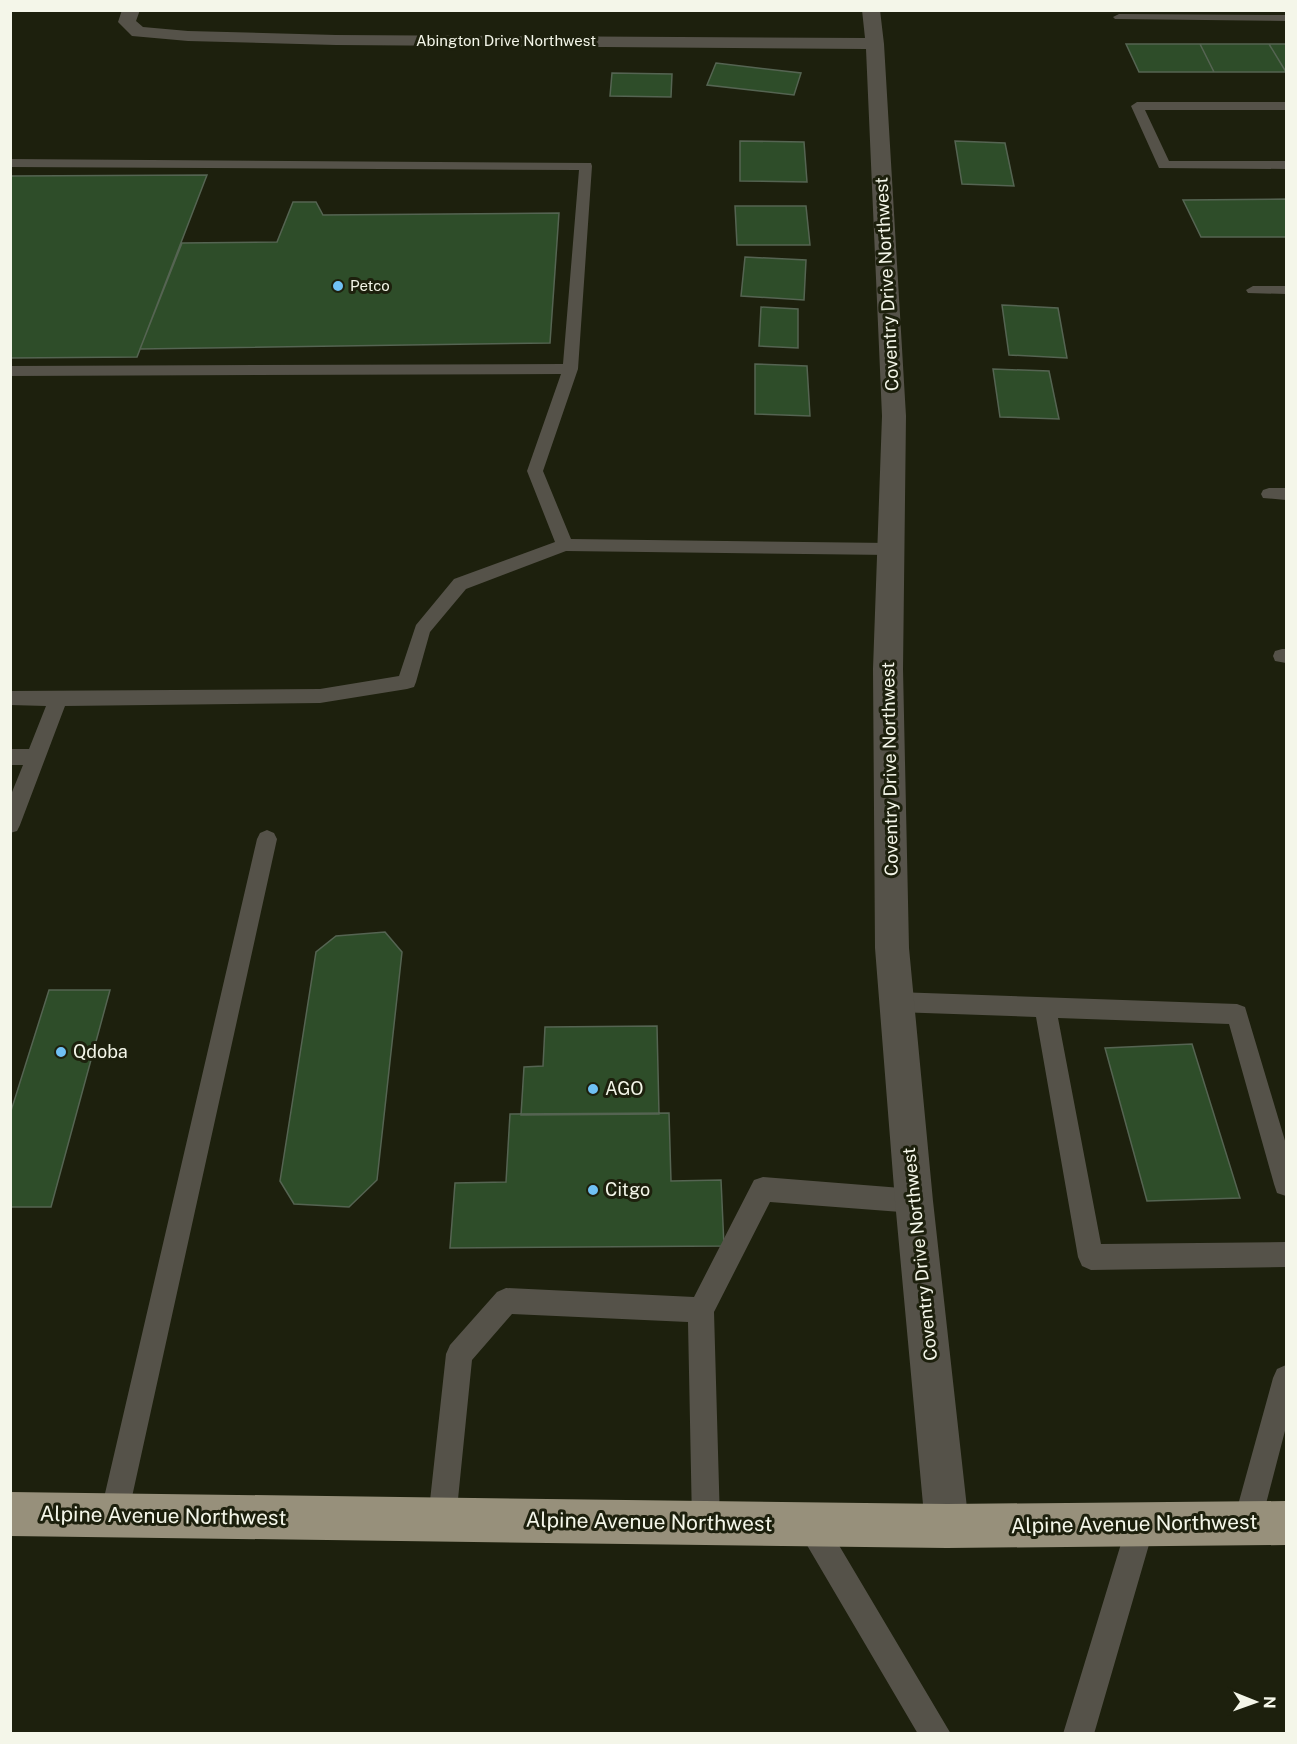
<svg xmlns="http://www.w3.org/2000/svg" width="1297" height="1744" font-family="'Public Sans',sans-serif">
	<rect width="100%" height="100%" fill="#1d200d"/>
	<path fill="#2e4d29" stroke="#556452" stroke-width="1.5" d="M1126,44H1200L1214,72H1139Z
		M1200,44H1269L1286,72H1214Z
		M1269,44H1286V72Z
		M716,63L801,73L794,95L707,85Z
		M612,73L672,74L671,97L610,96Z
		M740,141L804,142L807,182L740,181Z
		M955,141L1005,143L1014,186L962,184Z
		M207,175L137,357L10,358V176Z
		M1286,199V237H1201L1183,200Z
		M293,202H316L323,215L559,213L550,343L140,349L182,243L277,242Z
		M735,206H806L810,245H737Z
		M745,257L806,260L804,300L741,296Z
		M1002,305L1058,308L1067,358L1009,355Z
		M761,307L798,309V348L759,346Z
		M755,364L807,366L810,416L755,414Z
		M993,369L1049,371L1059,419L1000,417Z
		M385,932L402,952L377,1180L349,1207L294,1204L280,1181L316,952L336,936Z
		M49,990H110L51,1207H10V1114Z
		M657,1026L659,1114L521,1115L524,1067L543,1066L545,1027Z
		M1192,1044L1240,1198L1147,1201L1105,1048Z
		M669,1113L671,1181L721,1180L724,1246L450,1248L455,1183L506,1182L510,1114Z"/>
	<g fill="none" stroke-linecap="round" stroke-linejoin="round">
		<path fill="#555249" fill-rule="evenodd" d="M1119,14L1286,15V21L1115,19L1113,17Z
			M1137,102H1286V110H1145L1169,161H1286V169L1159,168L1131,106Z
			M10,159L591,163L592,166L578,369L543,471L571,539L890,543L896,545L899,549L896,553L890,555L566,551L466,589L430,632L416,682L414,687L407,689L320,703L65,706L20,825L17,831L10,833V797L23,765H10V749H29L46,706L10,705V691L320,689L399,676L416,625L454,579L555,542L527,471L561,374L10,376V366L563,364L579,170L10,167Z
			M1253,286H1286V294L1248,293L1246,290Z
			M1269,488H1286V500L1263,498L1261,494L1263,490Z
			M1282,649H1286V663L1275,661L1273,656L1275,651Z
			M267,830L274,833L277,839L128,1515L124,1525L114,1529L104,1525L100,1515L257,839L260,833Z
			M896,992L1237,1004L1245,1007L1286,1144V1196L1277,1193L1274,1184L1229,1024L1058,1018L1101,1244L1286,1242V1267L1091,1270L1082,1266L1078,1257L1036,1017L896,1012L888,1009L885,1002L888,995Z
			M763,1177L914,1189L923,1192L926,1201L923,1210L914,1213L770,1202L714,1312L720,1522L716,1532L706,1536L696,1532L692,1522L688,1322L512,1314L472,1360L456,1519L452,1529L442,1533L432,1529L428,1519L446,1354L450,1345L497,1292L506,1288L694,1297L754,1180Z
			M1286,1365V1427L1261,1523L1257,1533L1247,1537L1237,1533L1233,1523L1273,1378L1277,1369Z
			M1141,1510L1151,1514L1155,1524L1094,1734H1063L1127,1524L1131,1514Z
			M811,1511L821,1515L951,1734H918L801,1535L797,1525L801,1515Z"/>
		<path fill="#555249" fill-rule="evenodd" d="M122,10H140L136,21L143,27L188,31L336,35L865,38L862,10H880L884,44L906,416L903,669L909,948L933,1201L969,1526L963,1542L947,1548L931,1542L925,1526L895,1201L875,948L873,669L882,416L866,49L336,45L188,41L132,36L118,22Z"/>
		<path fill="#97907b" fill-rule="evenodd" d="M10,1492L947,1504L1286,1501V1545L947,1548L10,1536Z"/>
	</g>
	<g fill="#70c1f4" stroke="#1d200d" stroke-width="2">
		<circle cx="338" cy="286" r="6"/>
		<circle cx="61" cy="1052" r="6"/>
		<circle cx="593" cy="1089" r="6"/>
		<circle cx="593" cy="1190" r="6"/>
	</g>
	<g text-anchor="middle" stroke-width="6" stroke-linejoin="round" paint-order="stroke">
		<g font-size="15" fill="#f4f6e9" stroke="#1d200d">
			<text x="506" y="46">Abington Drive Northwest</text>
		</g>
		<g font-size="15" fill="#f4f6e9" stroke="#1d200d" text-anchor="start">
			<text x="350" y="291">Petco</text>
		</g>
		<g font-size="18" fill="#f4f6e9" stroke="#1d200d">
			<text transform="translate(887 284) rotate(-93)" y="6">Coventry Drive Northwest</text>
			<text transform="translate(890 769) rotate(-91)" y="6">Coventry Drive Northwest</text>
			<text transform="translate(920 1254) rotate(-96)" y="6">Coventry Drive Northwest</text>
		</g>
		<g font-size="18" fill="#f4f6e9" stroke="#1d200d" text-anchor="start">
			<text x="73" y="1058">Qdoba</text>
			<text x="605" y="1095">AGO</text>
			<text x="605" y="1196">Citgo</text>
		</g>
		<g font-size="21" fill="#f4f6e9" stroke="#1d200d">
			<text transform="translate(163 1516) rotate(1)" y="7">Alpine Avenue Northwest</text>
			<text transform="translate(649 1522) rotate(1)" y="7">Alpine Avenue Northwest</text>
			<text transform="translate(1134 1524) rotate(-1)" y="7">Alpine Avenue Northwest</text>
		</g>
	</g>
	<rect width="1297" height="1744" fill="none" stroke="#f4f6e9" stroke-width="24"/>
	<g transform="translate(1255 1702) rotate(91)" stroke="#1d200d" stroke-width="4.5" paint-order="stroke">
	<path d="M0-4.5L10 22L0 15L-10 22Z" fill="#f4f6e9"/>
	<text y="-9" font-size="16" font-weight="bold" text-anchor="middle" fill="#f4f6e9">N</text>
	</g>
</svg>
